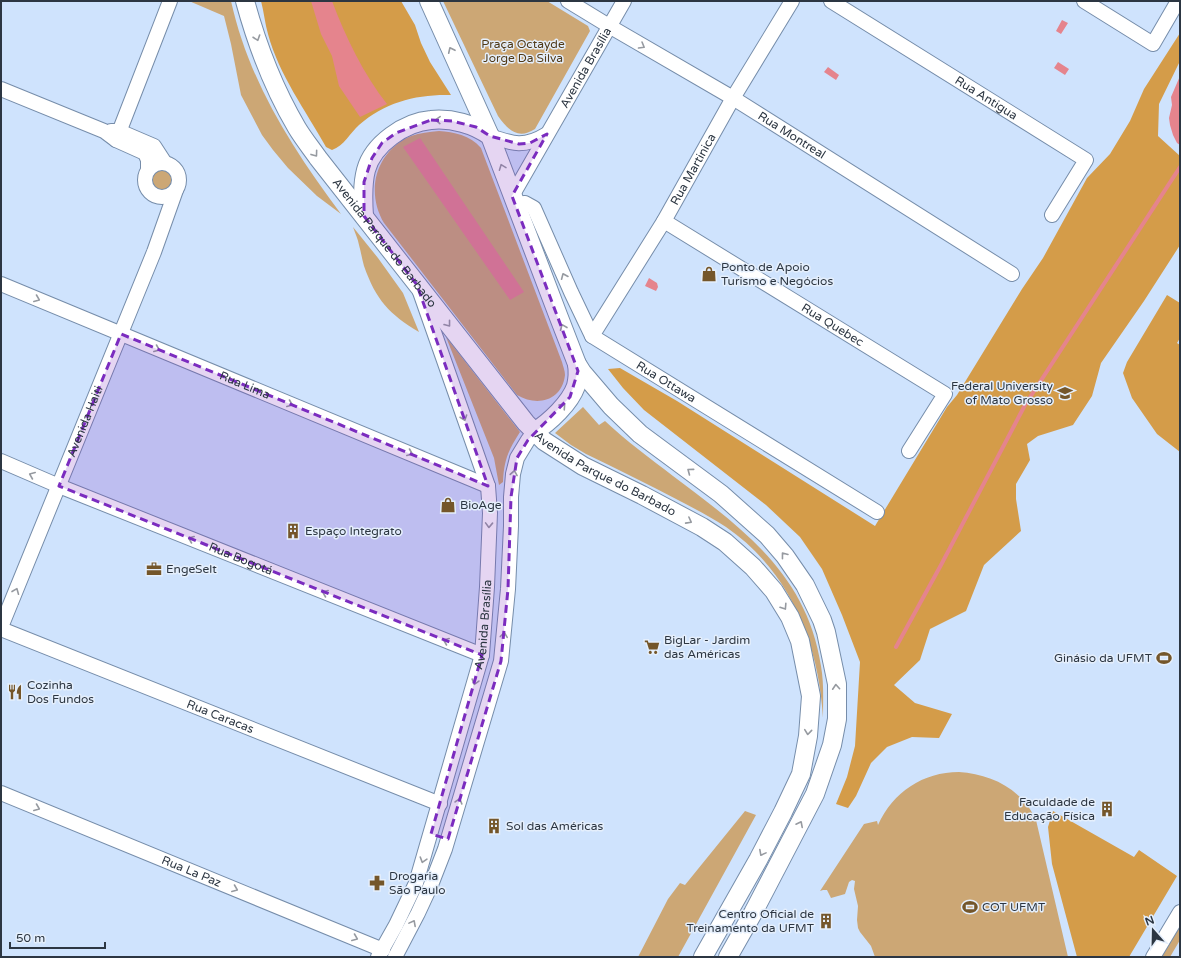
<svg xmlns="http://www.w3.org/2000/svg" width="1181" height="958" font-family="'Varela Round',sans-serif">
	<rect width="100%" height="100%" fill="#cfe3fd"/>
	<path fill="#cca775" d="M189,1H231C249,82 292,148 341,214L317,196L288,168L273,150L262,135L241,95L231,44L224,16Z
		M443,1H547L588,26L590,31L535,129C518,140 508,130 498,116Z
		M439,131C454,132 470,135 481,148L562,362C563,366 565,371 565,375C562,401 537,407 517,395L384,223C365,191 376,151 411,136C420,133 429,132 439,131Z
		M148 180a13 13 0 1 1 26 0a13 13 0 1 1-26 0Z
		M353,227L378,258L403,293L419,332C389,314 376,300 364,266C362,259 361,252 359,245C358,239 355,233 353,227Z
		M446,337L520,432C508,451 504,460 503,482L499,485L494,458Z
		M583,407L599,425L605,421C626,441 650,458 673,476C742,528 807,574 821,666C824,683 823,700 823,718C819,643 789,570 726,527C711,517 695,509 678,500C648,484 617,469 586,454L571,445L555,433Z
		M959,772C991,774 1022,789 1036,820L1068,957H875L871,946L860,932L858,928L857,920L858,906L854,889L855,881L852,880L849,882L845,894L831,898L827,890H823L820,891L864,824L877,821L878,825C893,792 923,772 959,772Z
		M745,811L756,815L678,957H638L668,899L680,883L685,885Z
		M1180,921V940L1170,957H1159Z"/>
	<path fill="#d49c49" d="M261,1H401L415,25L421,43L430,62L451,95C417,94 385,102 359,125C350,133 344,146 332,150L326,147C306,111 279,75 268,34C265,24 264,12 261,1Z
		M1180,33V61L1159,104L1158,136L1180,156V245L1144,301L1101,363L1092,396L1073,425L1038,436L1027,444L1030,460L1016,484V499L1021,531L984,565L966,611L930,629L920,660L894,685L915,703L952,714L939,738L912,737L887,747L871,763L856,796L848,808L836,804L847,777L855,746L860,662L842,615L822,569L800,537L766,505L644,410L623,388L608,369L620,368L677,401L875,526L947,407L957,395L1022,289L1043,258L1087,178L1110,154L1130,121L1144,89Z
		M1167,295L1180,303V338L1177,343L1180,345V452L1157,434L1132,398L1123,373L1127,362Z
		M1053,811L1134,857L1139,850L1177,876L1129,957H1077L1052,864L1048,827Z"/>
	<path fill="#e5848d" d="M311,1H332C345,36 364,75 387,104L360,117L339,86L332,56L321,34Z
		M1062,20L1068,23L1061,34L1056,31Z
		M1058,62L1069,69L1065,75L1054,68Z
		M828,67L839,75L836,80L824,72Z
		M1180,76V145L1177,143L1173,135L1170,125L1169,118L1172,105L1171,97Z
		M420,138L524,292L510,300L403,147Z
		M649,278L657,283L658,287L656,291L645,286Z"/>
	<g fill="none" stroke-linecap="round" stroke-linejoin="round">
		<path stroke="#e5848d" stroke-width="4" d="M896,647L941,565L1025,405L1180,167"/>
		<g stroke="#768daa" stroke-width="16">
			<g id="minor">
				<path id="s1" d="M568,1L609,26L733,98L1012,274"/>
				<path id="s2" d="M831,1L1086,160L1052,215"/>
				<path d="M1084,1L1153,44L1178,1"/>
				<path d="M1,89L104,131L116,140L145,153L148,160V170"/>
				<path d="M111,131H119L154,146L165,163"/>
				<path d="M490,136C513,144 524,148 547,134"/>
				<path d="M116,140L170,1"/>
				<circle cx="162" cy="180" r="17"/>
				<path id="s3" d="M512,196L624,1"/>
				<path id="s4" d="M515,204L525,203L534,208L571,292L592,336L877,512"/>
				<path id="s5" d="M664,221L945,394L909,451"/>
				<path id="s6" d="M1,284L488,486"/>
				<path id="s7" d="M592,336L664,221L733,98L792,1"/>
				<path id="s8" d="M1,461L59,486L482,655"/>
				<path id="s9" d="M1,627L154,252L176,190"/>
				<path id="s10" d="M1,629L440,804"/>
				<path id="s11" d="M1,793L383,950"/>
				<path id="s12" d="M378,957L396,925L416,883L482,655L487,587L490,513L488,486L420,292"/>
				<path d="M395,957L418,913L431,885L445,849L501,661L508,589L511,526V497L513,474L517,458L528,440L534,432"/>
				<path d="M1153,957L1180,912"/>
			</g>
		</g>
		<g stroke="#768daa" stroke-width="20">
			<g id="major">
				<path id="s13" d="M245,1C257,45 274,89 297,128C303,138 311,148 318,158L526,423L544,441L583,466L642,495L702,527L725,542L753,567L774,591L790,617L800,641L811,696L808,736L801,774L783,812L758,860L703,957"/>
				<path d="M429,1L490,136"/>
				<path d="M364,216C363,201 362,185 366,170C373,144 405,122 431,120C451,118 474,124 490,136L558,315L577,364L582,372L611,406L640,434L721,494L767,535L785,556L805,585L822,620L826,632L837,684V719L832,745L815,794L753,913L728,957"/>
				<path d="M534,432C550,422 570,403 576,386C578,378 578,371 577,364"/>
			</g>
		</g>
		<use href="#minor" stroke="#fff" stroke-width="14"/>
		<use href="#major" stroke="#fff" stroke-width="18"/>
	</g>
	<defs><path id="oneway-chevron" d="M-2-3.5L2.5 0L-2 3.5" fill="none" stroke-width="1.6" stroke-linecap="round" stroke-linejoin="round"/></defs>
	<g stroke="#969aa0">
		<use href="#oneway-chevron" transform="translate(257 38) rotate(71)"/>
		<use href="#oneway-chevron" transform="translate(642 46) rotate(30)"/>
		<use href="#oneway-chevron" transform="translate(451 50) rotate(-115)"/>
		<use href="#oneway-chevron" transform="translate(438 120) rotate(-178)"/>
		<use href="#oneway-chevron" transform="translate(315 154) rotate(54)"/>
		<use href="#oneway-chevron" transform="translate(502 167) rotate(-111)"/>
		<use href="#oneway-chevron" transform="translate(564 276) rotate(-113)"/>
		<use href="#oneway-chevron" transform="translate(37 299) rotate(22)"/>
		<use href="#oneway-chevron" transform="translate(448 324) rotate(52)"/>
		<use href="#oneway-chevron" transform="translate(563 327) rotate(-112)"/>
		<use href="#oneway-chevron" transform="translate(157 349) rotate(22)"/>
		<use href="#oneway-chevron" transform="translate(290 404) rotate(22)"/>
		<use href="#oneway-chevron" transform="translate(563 406) rotate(-48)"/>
		<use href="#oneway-chevron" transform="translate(464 418) rotate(71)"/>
		<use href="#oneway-chevron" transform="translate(410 453) rotate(22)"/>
		<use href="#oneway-chevron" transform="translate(690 471) rotate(-143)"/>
		<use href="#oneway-chevron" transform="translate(514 473) rotate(-80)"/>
		<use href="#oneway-chevron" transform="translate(32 475) rotate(-157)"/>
		<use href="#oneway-chevron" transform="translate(689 521) rotate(28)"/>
		<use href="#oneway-chevron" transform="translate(489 525) rotate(92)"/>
		<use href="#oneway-chevron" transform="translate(191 539) rotate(-158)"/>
		<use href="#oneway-chevron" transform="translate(784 555) rotate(-128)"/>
		<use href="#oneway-chevron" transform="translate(16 591) rotate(-68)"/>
		<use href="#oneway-chevron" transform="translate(325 593) rotate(-158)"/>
		<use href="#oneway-chevron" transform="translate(784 607) rotate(57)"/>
		<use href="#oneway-chevron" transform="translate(504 635) rotate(-83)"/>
		<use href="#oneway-chevron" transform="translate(446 641) rotate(-158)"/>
		<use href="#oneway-chevron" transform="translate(475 682) rotate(106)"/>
		<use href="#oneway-chevron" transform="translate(836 687) rotate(-94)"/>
		<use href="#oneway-chevron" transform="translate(808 732) rotate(96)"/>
		<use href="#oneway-chevron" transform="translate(459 801) rotate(-74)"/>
		<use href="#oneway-chevron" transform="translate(37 808) rotate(22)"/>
		<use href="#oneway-chevron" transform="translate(800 824) rotate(-63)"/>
		<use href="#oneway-chevron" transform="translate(762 853) rotate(118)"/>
		<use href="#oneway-chevron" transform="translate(423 860) rotate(107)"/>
		<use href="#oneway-chevron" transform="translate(235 889) rotate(22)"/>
		<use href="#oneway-chevron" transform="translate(413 923) rotate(-62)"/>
		<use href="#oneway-chevron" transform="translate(355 938) rotate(22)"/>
	</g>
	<path fill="#7b2cbf" fill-opacity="0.2" stroke="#7b2cbf" stroke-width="3" stroke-dasharray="8 5" stroke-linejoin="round" d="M431,120L452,121L476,127L490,136L519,144L530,143L547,134L512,196L578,371L570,397L528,440L517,458L511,497L508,589L501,661L448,839L431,834L482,655L59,486L121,334L488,486L417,285L364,216V182L372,158L382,143L396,133Z"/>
	<defs>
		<g id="shop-bare" transform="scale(1.2)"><path d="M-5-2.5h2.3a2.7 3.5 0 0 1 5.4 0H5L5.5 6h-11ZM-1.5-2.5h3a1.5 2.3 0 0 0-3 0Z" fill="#74562a" stroke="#e5effc" stroke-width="2.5" paint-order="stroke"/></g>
		<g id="university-bare" transform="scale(1.2)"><path d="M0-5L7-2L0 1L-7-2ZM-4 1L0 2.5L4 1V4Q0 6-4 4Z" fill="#74562a" stroke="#e5effc" stroke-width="2.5" paint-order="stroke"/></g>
		<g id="building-bare" transform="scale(1.2)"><path d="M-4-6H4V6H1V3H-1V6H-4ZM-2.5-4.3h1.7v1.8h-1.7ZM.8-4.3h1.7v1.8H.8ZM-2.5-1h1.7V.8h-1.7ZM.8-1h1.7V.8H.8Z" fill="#74562a" stroke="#e5effc" stroke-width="2.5" paint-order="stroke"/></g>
		<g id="office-bare" transform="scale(1.2)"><path d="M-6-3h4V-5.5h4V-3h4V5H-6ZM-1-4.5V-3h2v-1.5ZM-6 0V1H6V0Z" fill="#74562a" stroke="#e5effc" stroke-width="2.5" paint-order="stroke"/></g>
		<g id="supermarket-bare" transform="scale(1.2)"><path d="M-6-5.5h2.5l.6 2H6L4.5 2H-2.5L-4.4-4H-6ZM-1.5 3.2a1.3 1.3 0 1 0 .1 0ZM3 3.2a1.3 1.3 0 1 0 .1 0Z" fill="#74562a" stroke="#e5effc" stroke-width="2.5" paint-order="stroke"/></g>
		<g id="stadium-bare" transform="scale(1.2)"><path d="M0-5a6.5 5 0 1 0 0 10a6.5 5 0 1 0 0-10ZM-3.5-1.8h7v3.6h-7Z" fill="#74562a" stroke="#e5effc" stroke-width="2.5" paint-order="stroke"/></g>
		<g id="restaurant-bare" transform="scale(1.2)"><path d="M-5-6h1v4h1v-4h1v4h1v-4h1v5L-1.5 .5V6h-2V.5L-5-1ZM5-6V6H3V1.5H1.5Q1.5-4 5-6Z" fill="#74562a" stroke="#e5effc" stroke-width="2.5" paint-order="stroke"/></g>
		<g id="pharmacy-bare" transform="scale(1.2)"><path d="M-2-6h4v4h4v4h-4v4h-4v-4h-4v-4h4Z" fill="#74562a" stroke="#e5effc" stroke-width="2.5" paint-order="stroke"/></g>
	</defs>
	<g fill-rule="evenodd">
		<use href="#shop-bare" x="709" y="274"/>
		<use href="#university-bare" x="1065" y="393"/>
		<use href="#shop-bare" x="448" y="505"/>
		<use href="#building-bare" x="293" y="531"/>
		<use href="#office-bare" x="154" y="569"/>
		<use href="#supermarket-bare" x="652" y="647"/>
		<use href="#stadium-bare" x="1164" y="658"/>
		<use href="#restaurant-bare" x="15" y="692"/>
		<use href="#building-bare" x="1107" y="809"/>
		<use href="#building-bare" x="494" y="826"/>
		<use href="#pharmacy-bare" x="377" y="883"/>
		<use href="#stadium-bare" x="970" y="907"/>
		<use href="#building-bare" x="826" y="921"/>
	</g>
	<g text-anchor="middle" stroke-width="3" stroke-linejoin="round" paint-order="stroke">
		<g font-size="12" fill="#513a17" stroke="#e5effc">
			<text x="523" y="48">Praça Octayde<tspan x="523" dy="14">Jorge Da Silva</tspan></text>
		</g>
		<g font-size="12" fill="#2c3642" stroke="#e5effc">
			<text dy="4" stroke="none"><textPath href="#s3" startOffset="148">Avenida Brasília</textPath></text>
			<text dy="4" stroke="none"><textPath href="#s2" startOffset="183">Rua Antigua</textPath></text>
			<text dy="4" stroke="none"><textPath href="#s1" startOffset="261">Rua Montreal</textPath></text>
			<text dy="4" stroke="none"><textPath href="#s7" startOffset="195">Rua Martinica</textPath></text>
			<text dy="4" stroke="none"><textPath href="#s13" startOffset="282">Avenida Parque do Barbado</textPath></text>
			<text dy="4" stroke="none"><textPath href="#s5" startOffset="198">Rua Quebec</textPath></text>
			<text dy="4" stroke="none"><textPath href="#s4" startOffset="248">Rua Ottawa</textPath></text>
			<text dy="4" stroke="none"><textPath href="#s6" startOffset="264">Rua Lima</textPath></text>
			<text dy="4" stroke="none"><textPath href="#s9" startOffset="222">Avenida Haiti</textPath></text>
			<text dy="4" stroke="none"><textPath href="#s13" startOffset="606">Avenida Parque do Barbado</textPath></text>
			<text dy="4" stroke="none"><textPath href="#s8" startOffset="259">Rua Bogotá</textPath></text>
			<text dy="4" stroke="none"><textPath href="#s12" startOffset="351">Avenida Brasília</textPath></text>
			<text dy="4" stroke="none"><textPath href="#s10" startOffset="236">Rua Caracas</textPath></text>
			<text dy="4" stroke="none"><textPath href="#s11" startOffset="206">Rua La Paz</textPath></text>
		</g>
		<g font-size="12" fill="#2c3642" stroke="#e5effc" text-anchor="start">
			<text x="721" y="271">Ponto de Apoio<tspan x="721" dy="14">Turismo e Negócios</tspan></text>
			<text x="1053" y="390" text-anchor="end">Federal University<tspan x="1053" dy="14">of Mato Grosso</tspan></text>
			<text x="460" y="509">BioAge</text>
			<text x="305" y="535">Espaço Integrato</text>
			<text x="166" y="573">EngeSelt</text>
			<text x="664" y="644">BigLar - Jardim<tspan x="664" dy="14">das Américas</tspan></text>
			<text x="1152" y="662" text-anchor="end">Ginásio da UFMT</text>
			<text x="27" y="689">Cozinha<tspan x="27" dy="14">Dos Fundos</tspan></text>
			<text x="1095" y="806" text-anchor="end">Faculdade de<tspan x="1095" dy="14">Educação Física</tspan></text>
			<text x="506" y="830">Sol das Américas</text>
			<text x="389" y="880">Drogaria<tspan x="389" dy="14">São Paulo</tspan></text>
			<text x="982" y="911">COT UFMT</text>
			<text x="814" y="918" text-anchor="end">Centro Oficial de<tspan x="814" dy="14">Treinamento da UFMT</tspan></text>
		</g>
	</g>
	<rect width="1181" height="958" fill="none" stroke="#2c3642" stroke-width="4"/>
	<g transform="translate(1153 930) rotate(340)" stroke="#e5effc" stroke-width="3" paint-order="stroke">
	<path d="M0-3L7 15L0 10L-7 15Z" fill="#2c3642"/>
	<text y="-6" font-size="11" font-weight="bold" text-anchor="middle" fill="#2c3642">N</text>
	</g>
	<path d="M10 942v6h95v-6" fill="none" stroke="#2c3642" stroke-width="2"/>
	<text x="16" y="942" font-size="12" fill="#2c3642" stroke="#e5effc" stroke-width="3" paint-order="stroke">50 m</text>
</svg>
